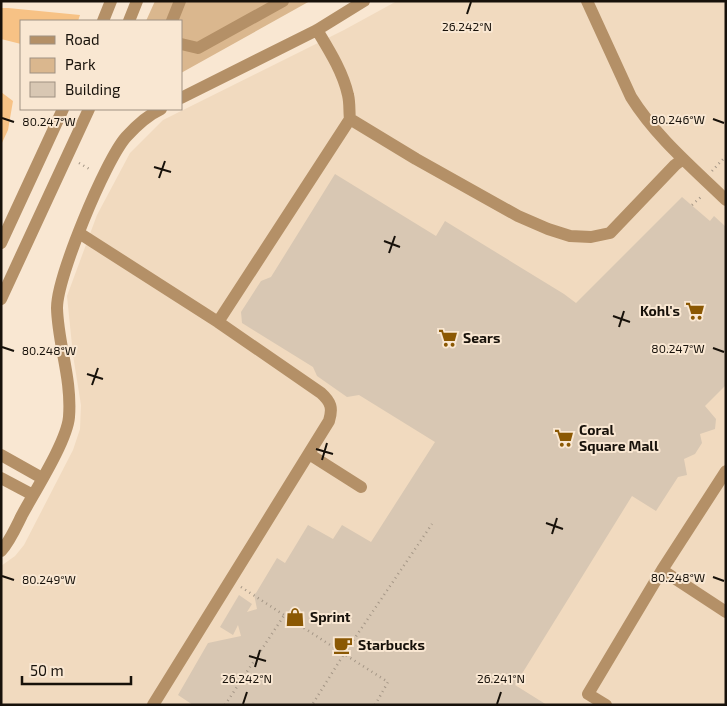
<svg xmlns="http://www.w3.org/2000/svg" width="727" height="706" font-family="'Exo 2',sans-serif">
	<rect width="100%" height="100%" fill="#f9e7d2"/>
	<path fill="#f1dabf" d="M397,1H726V705H1V566L15,556L24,545L73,450L80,429L81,405L73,355L67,296L97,215L130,153L163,120L344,30Z"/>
	<path fill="#dab78e" d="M155,1H310L181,73V21H146Z"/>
	<path fill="#f7c285" d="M1,8H8L80,15L78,21H21V44L1,39Z
		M1,92L13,101L8,130L1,145Z"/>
	<path fill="#d8c7b3" d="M335,174L436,236L445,221L564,294L576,303L682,197L710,221L714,216L726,227V385L705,406L716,419L715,429L700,434L702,443L695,454L684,459L687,475L678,477L656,511L632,496L515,685L547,705H193L178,695L208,643L241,636L238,625L233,635L220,627L239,595L252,604L247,612L257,609L254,594L256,593L277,558L285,563L308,525L333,539L342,525L371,542L435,442L359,395L347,397L317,376L313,367L242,323L241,312L261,281L271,277Z"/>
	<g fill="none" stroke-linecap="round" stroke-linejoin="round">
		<path stroke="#a49686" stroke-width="2.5" stroke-dasharray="1 4" stroke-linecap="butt" d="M79,163L91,170
			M712,171L726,156
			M692,205L702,196
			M241,587L344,654L312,705
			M225,705L285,614
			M375,705L388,682L344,654L432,524"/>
		<path stroke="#b49067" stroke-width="12" d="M587,1L631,97C656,137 692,167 726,200
			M103,21L111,1
			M129,21L137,1
			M172,21L180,1
			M181,44L198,48L283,1
			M181,98L317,30L364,1
			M350,119L416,159L518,216L548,229L570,236L591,237L610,233L675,165L683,159
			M79,233L218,322L321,393C331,402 333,408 329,421L153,705
			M1,243L63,109
			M1,299L89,109
			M218,322L350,119C349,112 350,103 348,95C343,72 329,50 317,30
			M309,454L361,487
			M1,455L42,478
			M1,478L33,495
			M1,551C10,541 16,527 22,515C35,491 67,441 69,417C72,378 58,345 57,308C57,277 105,161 126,137C136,126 148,115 161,109
			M662,570L726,612
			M606,705L588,694L662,570L726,471"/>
	</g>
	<path fill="none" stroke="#17110a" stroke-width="2" d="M467,14L471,2M2,118L14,122M713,119L724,123M154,167L171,172M159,178L165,161M384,241L400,247M389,253L395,236M613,316L630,322M619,327L624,311M2,347L14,351M713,348L724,352M87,374L103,379M92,385L98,368M316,449L333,454M322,460L327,443M546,523L563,529M552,534L557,518M2,576L14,580M713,577L724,581M249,656L266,661M255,667L260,650M243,704L247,692M497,704L501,692"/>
	<defs>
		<g id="supermarket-bare" transform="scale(1.5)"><path d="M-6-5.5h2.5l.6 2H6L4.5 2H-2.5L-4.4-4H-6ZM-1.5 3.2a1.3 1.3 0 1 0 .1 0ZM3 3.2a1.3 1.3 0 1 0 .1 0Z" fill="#8b5803" stroke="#f9e7d2" stroke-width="2.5" paint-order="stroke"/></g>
		<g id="shop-bare" transform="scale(1.5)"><path d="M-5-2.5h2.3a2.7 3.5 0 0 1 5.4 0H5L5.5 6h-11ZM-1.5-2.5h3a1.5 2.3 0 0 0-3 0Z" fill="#8b5803" stroke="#f9e7d2" stroke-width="2.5" paint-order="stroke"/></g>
		<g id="cafe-bare" transform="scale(1.5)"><path d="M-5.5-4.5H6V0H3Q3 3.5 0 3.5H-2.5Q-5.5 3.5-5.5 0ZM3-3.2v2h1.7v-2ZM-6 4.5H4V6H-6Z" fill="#8b5803" stroke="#f9e7d2" stroke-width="2.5" paint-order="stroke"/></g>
	</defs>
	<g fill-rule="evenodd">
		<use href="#supermarket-bare" x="695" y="311"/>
		<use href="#supermarket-bare" x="448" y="338"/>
		<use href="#supermarket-bare" x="564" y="438"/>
		<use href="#shop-bare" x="295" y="617"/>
		<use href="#cafe-bare" x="343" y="645"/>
	</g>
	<g text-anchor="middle" stroke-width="4" stroke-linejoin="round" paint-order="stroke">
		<g font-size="14" font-weight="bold" fill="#17110a" stroke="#f9e7d2" text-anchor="start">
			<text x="680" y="316" text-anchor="end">Kohl's</text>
			<text x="463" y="343">Sears</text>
			<text x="579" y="435">Coral<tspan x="579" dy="16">Square Mall</tspan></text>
			<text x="310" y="622">Sprint</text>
			<text x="358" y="650">Starbucks</text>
		</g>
	</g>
	<g font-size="12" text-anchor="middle" fill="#17110a" stroke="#f9e7d2" stroke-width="4" stroke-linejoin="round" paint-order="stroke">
		<text x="467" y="31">26.242°N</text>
		<text x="678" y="124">80.246°W</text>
		<text x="49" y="126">80.247°W</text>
		<text x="678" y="353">80.247°W</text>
		<text x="49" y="355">80.248°W</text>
		<text x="678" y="582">80.248°W</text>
		<text x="49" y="584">80.249°W</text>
		<text x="247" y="683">26.242°N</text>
		<text x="501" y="683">26.241°N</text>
	</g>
	<rect width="727" height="706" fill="none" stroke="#17110a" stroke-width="5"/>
	<rect x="20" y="20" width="162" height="90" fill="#f9e7d2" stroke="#9f9182"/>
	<rect x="30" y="36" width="25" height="8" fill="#b49067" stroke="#9f9182"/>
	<text x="65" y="45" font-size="15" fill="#17110a">Road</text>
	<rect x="30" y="58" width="25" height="15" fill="#dab78e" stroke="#9f9182"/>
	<text x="65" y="70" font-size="15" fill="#17110a">Park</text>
	<rect x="30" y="82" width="25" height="15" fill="#d8c7b3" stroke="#9f9182"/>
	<text x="65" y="95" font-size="15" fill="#17110a">Building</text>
	<path d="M22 676v8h109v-8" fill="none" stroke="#17110a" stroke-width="2.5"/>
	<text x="30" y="676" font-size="15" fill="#17110a" stroke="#f9e7d2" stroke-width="4" paint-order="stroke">50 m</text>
</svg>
